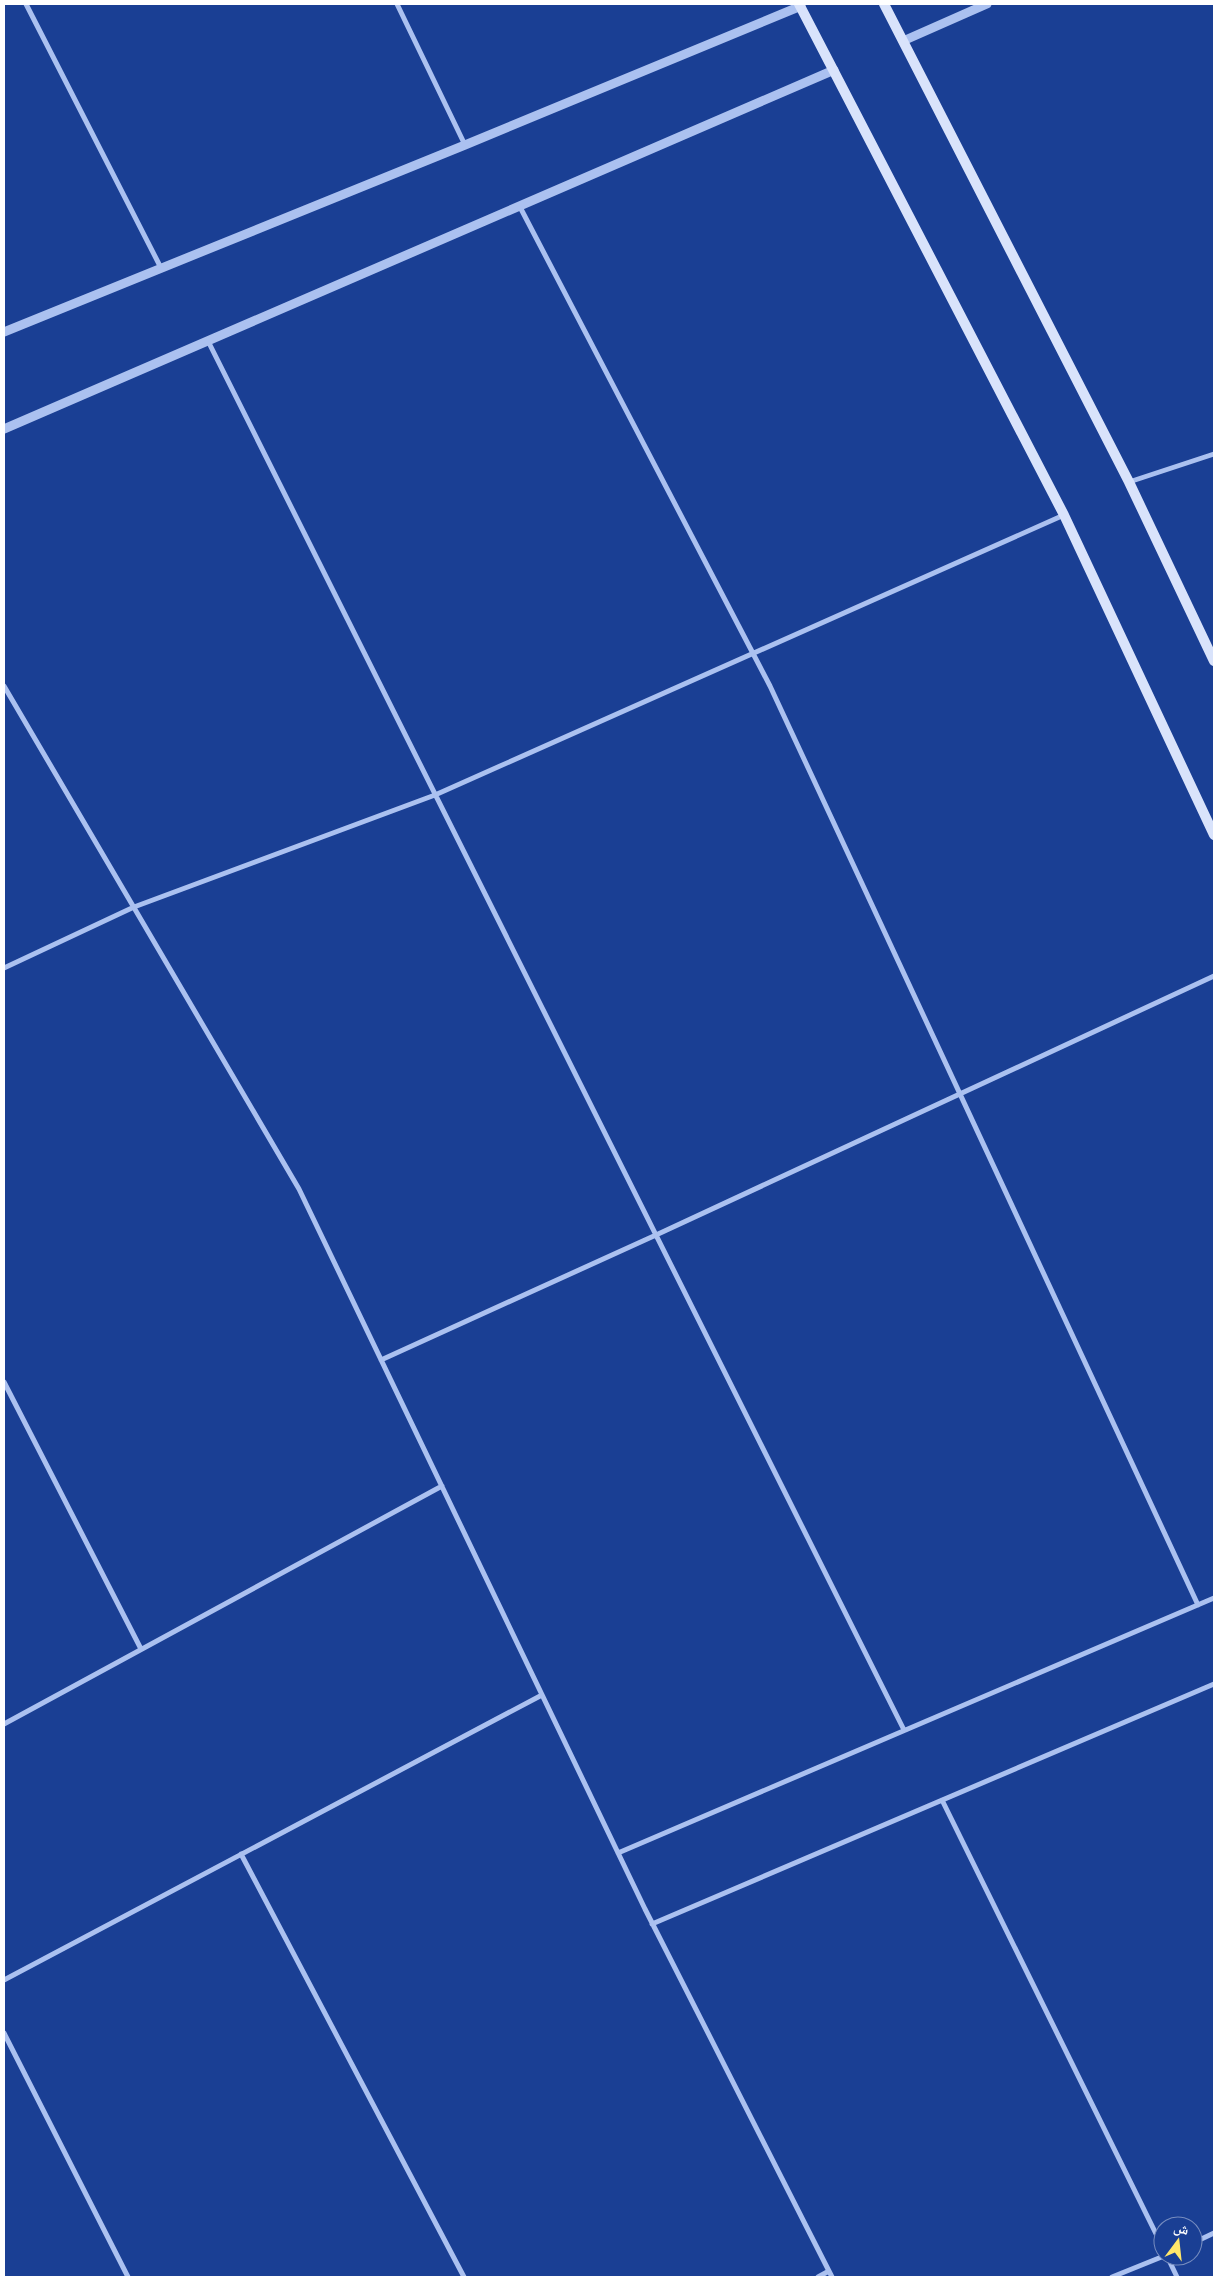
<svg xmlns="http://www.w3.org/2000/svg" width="1218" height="2281" font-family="Quicksand,'Noto Naskh Arabic',sans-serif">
	<rect width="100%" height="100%" fill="#1a3f94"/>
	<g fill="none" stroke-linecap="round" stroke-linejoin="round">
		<path stroke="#abc1f0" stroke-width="5" d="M26,4L161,268
			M397,4L465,145
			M520,207L770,686L1198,1605
			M208,341L904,1730
			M1129,482L1214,454
			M4,686L299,1189L645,1909L832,2277
			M4,968L134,907L435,795L1064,515
			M381,1360L656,1235L1214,976
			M4,1382L141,1649
			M4,1724L442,1486
			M942,1800L1163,2248
			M618,1853L1214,1598
			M241,1854L464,2277
			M652,1924L1214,1684
			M4,1980L542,1695
			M4,2033L128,2277
			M1193,2243L1214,2233
			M1167,2256L1177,2277
			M818,2277L829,2271
			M1112,2277L1164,2256"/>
		<path stroke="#abc1f0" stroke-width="9" d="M903,41L987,4
			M4,332L465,145L801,6
			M4,429L834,70"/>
		<path stroke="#d9e3fb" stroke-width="10" d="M799,4L1064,515L1214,835
			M884,4L1129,482L1214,661"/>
	</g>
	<rect width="1218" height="2281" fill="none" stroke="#ffffff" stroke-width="10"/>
	<g transform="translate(1178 2241) rotate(15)"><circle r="24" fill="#1a3f94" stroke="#768cbf"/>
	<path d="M0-4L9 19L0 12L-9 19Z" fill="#ffe76a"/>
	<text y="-8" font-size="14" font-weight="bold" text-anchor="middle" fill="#ffffff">ش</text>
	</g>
</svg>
